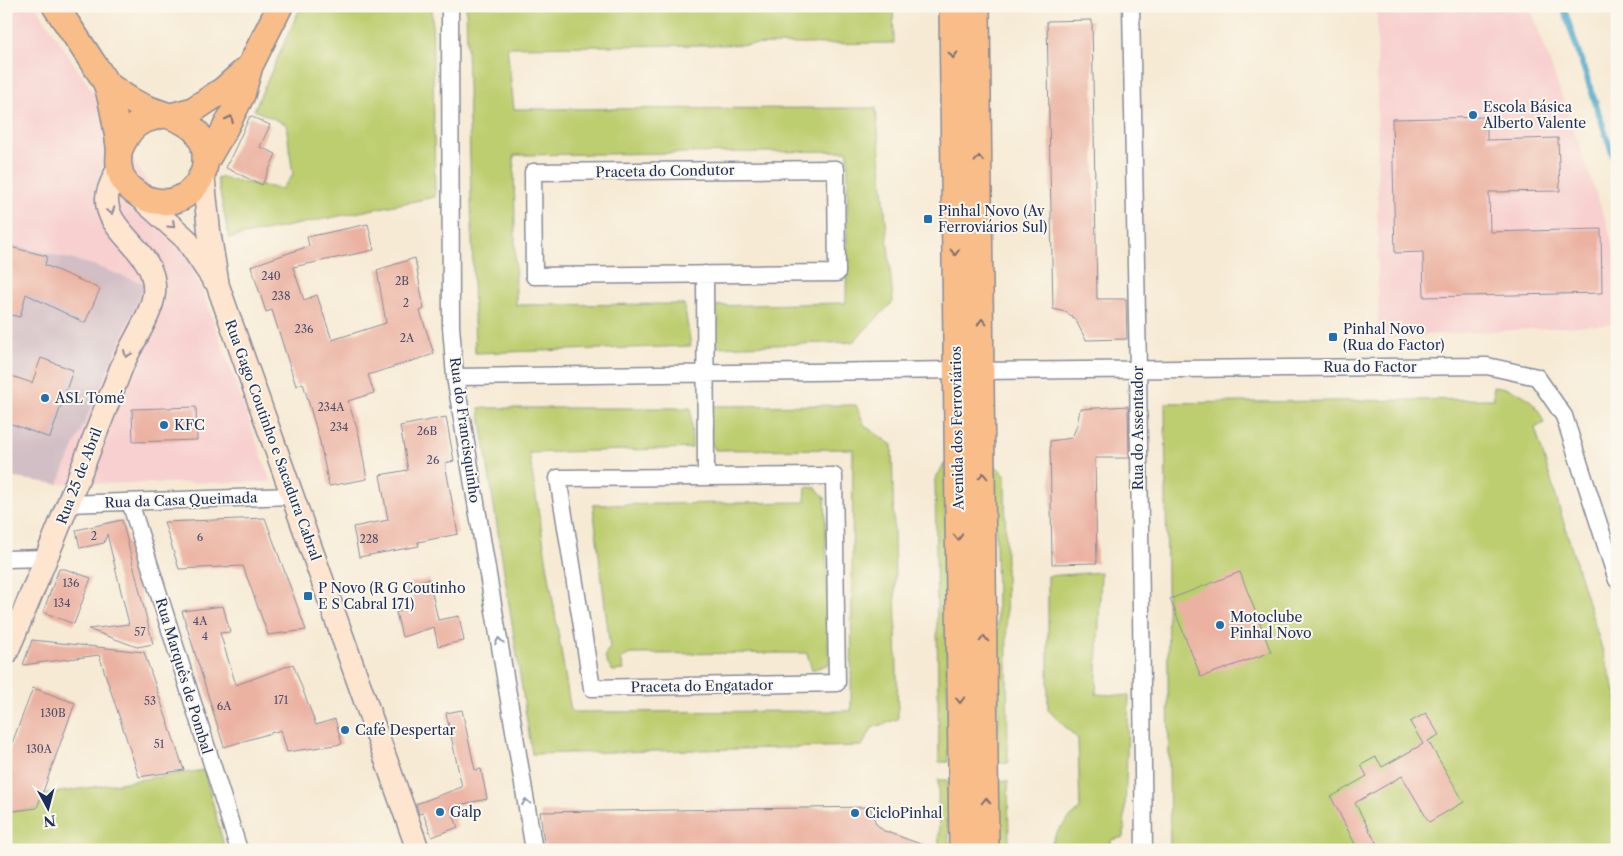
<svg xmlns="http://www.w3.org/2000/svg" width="1623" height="856" font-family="'Libre Caslon Text',serif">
	<rect width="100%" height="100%" fill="#fbf7ec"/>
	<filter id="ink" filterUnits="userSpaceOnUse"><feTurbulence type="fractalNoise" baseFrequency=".02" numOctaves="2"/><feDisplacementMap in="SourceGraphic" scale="10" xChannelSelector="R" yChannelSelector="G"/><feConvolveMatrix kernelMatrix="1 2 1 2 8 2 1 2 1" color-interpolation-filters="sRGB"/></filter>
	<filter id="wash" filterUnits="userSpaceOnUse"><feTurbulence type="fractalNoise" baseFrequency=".0096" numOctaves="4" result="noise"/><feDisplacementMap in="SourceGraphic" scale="20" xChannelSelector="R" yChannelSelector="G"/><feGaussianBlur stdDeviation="1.12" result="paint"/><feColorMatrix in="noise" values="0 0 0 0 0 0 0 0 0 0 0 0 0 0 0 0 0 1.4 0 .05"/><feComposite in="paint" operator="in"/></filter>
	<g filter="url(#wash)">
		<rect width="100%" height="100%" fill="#f6ead4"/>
		<path fill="#f7d0cf" d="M6,6H36L95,96L188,251L271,482L58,484L144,284L90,264L6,243Z
			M1377,6H1530L1607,224L1617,264V324L1378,338Z"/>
		<path fill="#d2bec5" d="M6,243L90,264L145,284L58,484L6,477Z"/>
		<path fill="#bdce70" stroke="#6c7e67" d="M301,6H432L435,197L229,238L217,177L281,189L293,175L286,124L254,110Z
			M466,6H893L894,43L507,47L514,109L876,108L893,302L853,342L715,347L710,306L846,303L848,151L514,155L516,305L684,304L691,346L475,353Z
			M1493,386C1518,389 1536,398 1544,423L1535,428L1617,698V850H1170L1165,403L1494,399Z
			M856,405L865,426L892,445L898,719L872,728L862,746L532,754L479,408H691L692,448L529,453L571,712L851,711L853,449L715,450L710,440V406Z
			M945,463L948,762H939L935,479Z
			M995,465L1005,475L1008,763H999Z
			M806,487L816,488L825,498L829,664L812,670L807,653L630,654L621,659L624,670L613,671C607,664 601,656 610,648L593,505L805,502Z
			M1101,572L1096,694L1129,696L1124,837L1111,840V850H1051C1051,833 1069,819 1080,809L1078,739L1048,710V576Z
			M204,770L225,850H6V812L36,808L41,795Z
			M938,780H948L949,850H939Z
			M999,781H1008L1009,850H999Z"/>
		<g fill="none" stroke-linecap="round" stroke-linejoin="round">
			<path stroke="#4da8cb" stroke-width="6" d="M1563,6L1617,168"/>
		</g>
		<g id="blocks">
			<path fill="#ebb2a2" d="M1092,20L1097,299H1126L1127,339L1086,340L1075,319L1066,312L1053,309L1047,21Z
				M250,116L270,125L260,147L276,154L262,185L226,168Z
				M1487,117V140L1558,138L1560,191L1489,192L1490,232L1601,229L1602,293L1424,297L1423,252L1395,253L1392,119Z
				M368,224L374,250L293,267L304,300L317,295L332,340L386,323L377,270L415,258L424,309L420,311L434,354L368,375L374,393L348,401L359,435L367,479L329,486L320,442L303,383L296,386L272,310L266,312L251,266L309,246L307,237Z
				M6,246L47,256L45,265L100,289L85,323L26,294L20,317L6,314Z
				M41,358L73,370L50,438L6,422V374L32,383Z
				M1128,406L1129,458H1095L1097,563L1052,564L1050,441L1072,438L1077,425L1080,409Z
				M196,407L197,440L133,442L132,409Z
				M446,417L454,461L445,463L458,534L418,542L419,546L359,557L353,527L388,520L380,475L408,470L400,426Z
				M265,518L294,597L306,630L268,635L243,566L179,569L164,522Z
				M122,520L153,644L137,647L88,629L129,624L107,534L104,543L80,548L76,530Z
				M59,569H65L91,578L74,624L43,612Z
				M1240,572L1271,652L1201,677L1170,599Z
				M429,579L438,620L459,616L464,641L438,646L434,627L402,637L396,612L414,606L409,583Z
				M223,606L230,632L220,633L236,685L293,664L316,725L335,719L342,744L287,752L281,730L224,747L182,611Z
				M32,640L144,652L184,770L139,777L99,655L23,665Z
				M33,688L75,703L37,808L6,812V759Z
				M462,710L475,770L481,769L487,799L450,807L458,827L432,837L423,813L419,814L416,804L462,787L446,713Z
				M1426,713L1439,735L1428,741L1464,802L1429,822L1402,776L1355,803L1380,850H1358L1331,797L1367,776L1361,765L1376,757L1382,767L1423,744L1410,722Z
				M870,807L876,824L884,831L929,847V850H545L540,812Z"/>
		</g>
	</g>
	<g filter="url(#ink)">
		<use href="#blocks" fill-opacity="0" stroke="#888c99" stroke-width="1"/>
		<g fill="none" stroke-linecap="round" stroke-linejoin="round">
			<g stroke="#888c99" stroke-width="19">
				<path id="street" d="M450,6L451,326L455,377L534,850
					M1131,6L1138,369L1144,850
					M836,169L837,273L534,276L533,172Z
					M705,274L706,477
					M982,371L1487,366L1537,377L1564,416L1617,580
					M455,377L957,370
					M834,476L837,683L592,688L558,478Z
					M130,502L239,850
					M68,504L293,496
					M6,559L47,558"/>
			</g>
			<g stroke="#888c99" stroke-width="25">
				<path id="secondary" d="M203,173L209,231L218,286L418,850
					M136,194L186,239L213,279
					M6,654C47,559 85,462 122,366C131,344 152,315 154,293C158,250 105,234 107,198C107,189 116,174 119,166"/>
			</g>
			<g stroke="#888c99" stroke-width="28">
				<path id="primary" d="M55,6C68,25 81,44 93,63C98,70 104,78 107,86C113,105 116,126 119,146C120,152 118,158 119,165C121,190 148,205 172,201C186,198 197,187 202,175C206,168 205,160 205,152C201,119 166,117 142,106C130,101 118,92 107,84
					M952,6L962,850
					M977,6L986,850
					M171,116L193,110L223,90L250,66
					M120,149C131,125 137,121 163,115
					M206,161L223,132L242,95L250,66L280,6"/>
			</g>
			<use href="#street" stroke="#fff" stroke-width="16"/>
			<use href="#secondary" stroke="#fde5d0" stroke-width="22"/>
			<use href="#primary" stroke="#f9bd89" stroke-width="25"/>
		</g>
		<defs><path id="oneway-chevron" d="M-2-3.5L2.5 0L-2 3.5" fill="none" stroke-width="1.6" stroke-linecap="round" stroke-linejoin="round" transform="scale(1.25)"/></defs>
		<g stroke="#7f6f71">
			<use href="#oneway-chevron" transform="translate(953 55) rotate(89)"/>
			<use href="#oneway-chevron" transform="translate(230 119) rotate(-63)"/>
			<use href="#oneway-chevron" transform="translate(979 159) rotate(-91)"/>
			<use href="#oneway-chevron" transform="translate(955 252) rotate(89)"/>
			<use href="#oneway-chevron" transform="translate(982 322) rotate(-91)"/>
			<use href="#oneway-chevron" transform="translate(983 476) rotate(-90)"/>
			<use href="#oneway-chevron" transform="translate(958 537) rotate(89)"/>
			<use href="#oneway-chevron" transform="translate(984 639) rotate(-90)"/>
			<use href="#oneway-chevron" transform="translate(960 700) rotate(89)"/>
			<use href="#oneway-chevron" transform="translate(986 801) rotate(-90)"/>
		</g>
		<g stroke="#8c8a97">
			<use href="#oneway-chevron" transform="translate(111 211) rotate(72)"/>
			<use href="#oneway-chevron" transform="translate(172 225) rotate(43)"/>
			<use href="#oneway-chevron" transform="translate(127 354) rotate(113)"/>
		</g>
		<g stroke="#8d97ae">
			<use href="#oneway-chevron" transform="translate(499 641) rotate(-99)"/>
			<use href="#oneway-chevron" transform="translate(526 802) rotate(-100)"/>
		</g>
	</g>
	<g fill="#1f6fb2" stroke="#fbf7ec" stroke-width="2">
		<circle cx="1473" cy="115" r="5"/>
		<rect x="923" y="214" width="10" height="10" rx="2.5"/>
		<rect x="1328" y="332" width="10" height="10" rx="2.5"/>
		<circle cx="45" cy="398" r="5"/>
		<circle cx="164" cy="425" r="5"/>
		<rect x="303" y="591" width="10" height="10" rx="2.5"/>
		<circle cx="1220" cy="625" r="5"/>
		<circle cx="345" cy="730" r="5"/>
		<circle cx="440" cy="812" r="5"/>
		<circle cx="855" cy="813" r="5"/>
	</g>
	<g text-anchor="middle" stroke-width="4" stroke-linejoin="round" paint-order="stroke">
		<g font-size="11" fill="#4f506f">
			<text x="271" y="280">240</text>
			<text x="402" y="285">2B</text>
			<text x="281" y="300">238</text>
			<text x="406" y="307">2</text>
			<text x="304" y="333">236</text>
			<text x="407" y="342">2A</text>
			<text x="331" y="411">234A</text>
			<text x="339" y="431">234</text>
			<text x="427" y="435">26B</text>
			<text x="433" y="464">26</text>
			<text x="94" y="540">2</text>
			<text x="200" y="541">6</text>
			<text x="369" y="543">228</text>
			<text x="71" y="587">136</text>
			<text x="62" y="607">134</text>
			<text x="200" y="625">4A</text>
			<text x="140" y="636">57</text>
			<text x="205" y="640">4</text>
			<text x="281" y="704">171</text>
			<text x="150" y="705">53</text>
			<text x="224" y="710">6A</text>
			<text x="53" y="717">130B</text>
			<text x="159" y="748">51</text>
			<text x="39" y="753">130A</text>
		</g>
		<g font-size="14" fill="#1b2f5e" stroke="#fbf7ec" text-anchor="start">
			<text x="1483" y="112">Escola Básica<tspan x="1483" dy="16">Alberto Valente</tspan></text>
			<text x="938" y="216">Pinhal Novo (Av<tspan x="938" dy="16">Ferroviários Sul)</tspan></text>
			<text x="1343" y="334">Pinhal Novo<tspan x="1343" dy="16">(Rua do Factor)</tspan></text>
			<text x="55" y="403">ASL Tomé</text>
			<text x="174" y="430">KFC</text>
			<text x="318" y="593">P Novo (R G Coutinho<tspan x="318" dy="16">E S Cabral 171)</tspan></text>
			<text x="1230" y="622">Motoclube<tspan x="1230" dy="16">Pinhal Novo</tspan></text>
			<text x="355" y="735">Café Despertar</text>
			<text x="450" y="817">Galp</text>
			<text x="865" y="818">CicloPinhal</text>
		</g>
		<g font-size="14" fill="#1b2f5e" stroke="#fbf7ec">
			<text transform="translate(665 171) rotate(-1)" y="5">Praceta do Condutor</text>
			<text x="1370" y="372">Rua do Factor</text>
			<text transform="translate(957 428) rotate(-91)" y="5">Avenida dos Ferroviários</text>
			<text transform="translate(1138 428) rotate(-90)" y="5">Rua do Assentador</text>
			<text transform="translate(465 430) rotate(82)" y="5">Rua do Francisquinho</text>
			<text transform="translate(273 440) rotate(70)" y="5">Rua Gago Coutinho e Sacadura Cabral</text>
			<text transform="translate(79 476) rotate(-69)" y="5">Rua 25 de Abril</text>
			<text transform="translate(181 500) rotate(-2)" y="5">Rua da Casa Queimada</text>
			<text transform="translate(184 676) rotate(73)" y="5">Rua Marquês de Pombal</text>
			<text transform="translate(702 686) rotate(-1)" y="5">Praceta do Engatador</text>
		</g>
	</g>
	<rect width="1623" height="856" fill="none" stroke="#fbf7ec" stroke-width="25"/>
	<g transform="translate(48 808) rotate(173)" stroke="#fbf7ec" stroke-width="4" paint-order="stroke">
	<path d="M0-4L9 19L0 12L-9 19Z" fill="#1b2f5e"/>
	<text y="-8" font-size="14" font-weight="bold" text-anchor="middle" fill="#1b2f5e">N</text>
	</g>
</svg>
